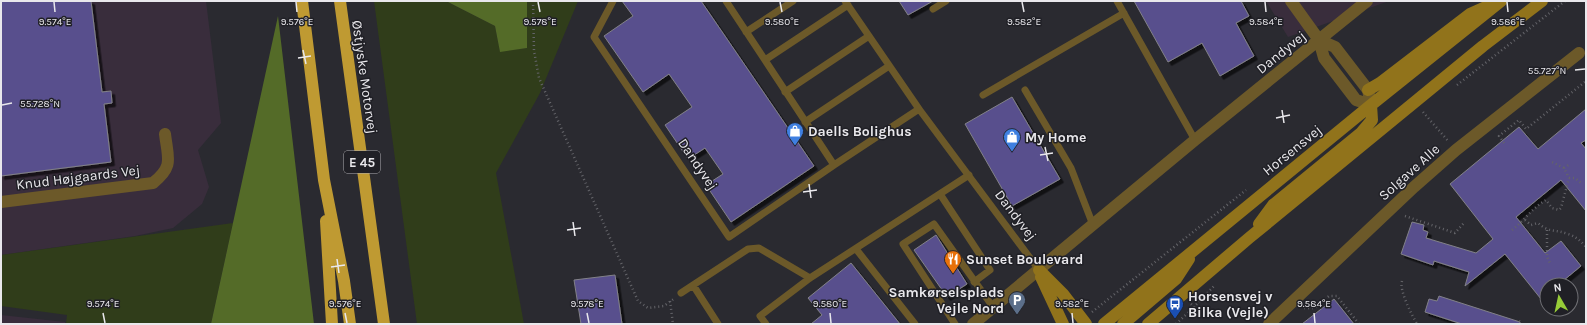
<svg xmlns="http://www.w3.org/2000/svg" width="1587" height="325" font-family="Karla,sans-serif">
	<defs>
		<filter id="shadow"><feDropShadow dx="3.5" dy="3.5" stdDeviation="0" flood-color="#0009"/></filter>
	</defs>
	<rect width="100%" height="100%" fill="#2a2a30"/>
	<path fill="#392d3c" d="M1,1H206L221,123L198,150L209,187L202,204L173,228L135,236L1,255Z
		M1266,1H1389L1288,37Z
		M1,315L65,322V324H1Z"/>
	<path fill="#303d1a" d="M374,1H446L495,26L500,51L527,48V1H578L540,93L496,173L524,324H417Z
		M233,223L211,324H66L67,315L1,306V255Z"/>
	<path fill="#546b28" d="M446,1H527V48L500,52L495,26Z
		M278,16L314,324H211Z"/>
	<path fill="#58508d" stroke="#828188" filter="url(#shadow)" d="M1,1H91L102,92L111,91L112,103L104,104L111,162L1,176Z
		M622,1H701L814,166L731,222L706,185L723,174L705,148L688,159L665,125L692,107L669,74L643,92L604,36L633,16Z
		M899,1H933L908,15Z
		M1134,1H1241L1249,16L1236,23L1254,56L1220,76L1202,43L1168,62Z
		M1012,97L1060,179L1012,206L965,124Z
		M1586,109V140L1581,143L1586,149V211L1561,180L1516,217L1545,253L1561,241L1581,266L1558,285H1547V294L1541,299L1505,254L1465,286L1469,272L1434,261L1433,265L1401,254L1412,222L1424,225L1423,230L1428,232L1426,238L1476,253L1493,239L1450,184L1519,127L1538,149Z
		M936,235L967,284L947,297L914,250Z
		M851,263L900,324H811L822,315L808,298Z
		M615,275L622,324H581L574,280Z
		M1439,296L1520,322V324H1462L1425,312L1429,299L1437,301Z
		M1334,299L1354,324H1302Z"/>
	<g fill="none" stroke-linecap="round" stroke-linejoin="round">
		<path stroke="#646469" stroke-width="2.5" stroke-dasharray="1 3" stroke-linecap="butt" d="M533,1L534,51L539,78L638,301L648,308L664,306L675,298
			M1457,85L1565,1
			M1423,112L1449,142
			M1504,143L1499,136L1519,120L1526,129L1586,81
			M1564,168L1570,164
			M1569,178H1575L1581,183
			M1405,216L1455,233L1464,223
			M1525,220L1531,225L1538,223C1549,233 1555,229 1568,234C1575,236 1581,241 1586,247
			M1512,230C1524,221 1532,208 1546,200L1552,208L1559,210L1561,208L1569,178L1564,168L1552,162
			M1547,230V257L1550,263
			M1402,281C1399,291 1412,315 1417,324
			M670,301L673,324
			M1191,304L1197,310
			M1304,308H1315L1329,296H1337L1359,324
			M1092,312L1246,190
			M1519,321L1522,324
			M1176,324L1194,307L1214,286"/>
		<path stroke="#6c5929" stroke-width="7" d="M613,1L594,37L729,237L834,165
			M726,1L834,165L919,109
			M845,1L919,109L1039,270
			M1117,1L1195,140
			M933,9L946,1
			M746,32L793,1
			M765,60L848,5
			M1025,90L1071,168L1093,225
			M785,92L869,36
			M983,95L1124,13
			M805,122L889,66
			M940,194L990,270L974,282
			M856,249L915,324
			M693,285L718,324
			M681,293L748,249L759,248L810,278
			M766,324L760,316L810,278L969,175
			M955,324L903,244L934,224L993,307"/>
		<path stroke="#6c5929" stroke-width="12" d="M1291,1L1319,40L1324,58L1350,92L1356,100L1371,105L1368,90L1335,47L1319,40
			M1,202L153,183C174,166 168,159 165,134
			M973,324L1195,140L1367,1
			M1269,324L1414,187L1456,150L1579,53"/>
		<path stroke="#91731b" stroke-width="12" d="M1368,90L1380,83L1470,14L1490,5
			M1259,224L1273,205L1361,133L1372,120L1371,105
			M1039,270L1063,294L1086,324
			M1041,277L1063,324
			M1104,324L1371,105L1501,1
			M1123,324L1176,279L1189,259
			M1148,324L1249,238L1483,46L1542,1"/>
		<path stroke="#bf9a32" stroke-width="12" d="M302,1L324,180L344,281L350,324
			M340,1L384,324
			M326,221L332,324"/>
	</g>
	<path fill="none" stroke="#e9e8ec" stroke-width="1.5" d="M54,2L55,12M296,2L297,12M538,2L540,12M780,2L782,12M1022,2L1024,12M1265,2L1266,12M1507,2L1508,12M303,50L306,64M298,58L311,56M1575,70L1585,69M2,105L12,103M1282,110L1284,123M1276,118L1290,115M1045,147L1048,161M1040,155L1053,153M809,184L811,198M803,192L817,190M573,222L575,236M567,230L581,228M337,259L339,273M331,267L345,265M103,313L105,323M345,313L347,323M587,313L589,323M830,313L831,323M1072,313L1073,323M1314,313L1315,323"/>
	<defs>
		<g id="shop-pin" transform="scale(0.9)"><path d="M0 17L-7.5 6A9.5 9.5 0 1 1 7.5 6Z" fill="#3f7fe0" stroke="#202026"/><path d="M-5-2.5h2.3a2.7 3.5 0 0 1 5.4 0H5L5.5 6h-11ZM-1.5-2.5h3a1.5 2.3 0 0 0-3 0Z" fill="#fff"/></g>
		<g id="restaurant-pin" transform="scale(0.9)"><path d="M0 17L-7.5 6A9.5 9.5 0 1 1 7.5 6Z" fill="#e8710a" stroke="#202026"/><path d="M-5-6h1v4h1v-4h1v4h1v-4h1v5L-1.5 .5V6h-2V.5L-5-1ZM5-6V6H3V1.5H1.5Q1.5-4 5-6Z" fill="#fff"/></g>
		<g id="parking-pin" transform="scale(0.9)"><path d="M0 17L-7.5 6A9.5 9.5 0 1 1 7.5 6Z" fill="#5c6f8a" stroke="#202026"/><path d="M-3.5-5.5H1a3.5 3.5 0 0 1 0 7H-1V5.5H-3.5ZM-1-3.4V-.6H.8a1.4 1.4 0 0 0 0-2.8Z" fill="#fff"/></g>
		<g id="bus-pin" transform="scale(0.9)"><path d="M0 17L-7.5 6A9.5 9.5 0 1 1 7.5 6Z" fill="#1a4fb4" stroke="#202026"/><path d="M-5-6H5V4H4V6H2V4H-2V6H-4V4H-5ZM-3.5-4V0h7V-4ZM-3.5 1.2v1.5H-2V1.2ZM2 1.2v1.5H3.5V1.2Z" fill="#fff"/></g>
	</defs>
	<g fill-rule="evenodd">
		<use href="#shop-pin" x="795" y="131"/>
		<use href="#shop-pin" x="1012" y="137"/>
		<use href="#restaurant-pin" x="953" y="259"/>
		<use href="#parking-pin" x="1017" y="300"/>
		<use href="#bus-pin" x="1175" y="304"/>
	</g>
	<g text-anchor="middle" stroke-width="3" stroke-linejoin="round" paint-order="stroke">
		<rect fill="#202026" stroke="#adacb1" stroke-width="1" x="344" y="151" width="36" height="22" rx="3"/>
		<g font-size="13" font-weight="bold" fill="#e9e8ec">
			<text x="362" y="167">E 45</text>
		</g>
		<g font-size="14" fill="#e9e8ec" stroke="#202026">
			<text transform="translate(1281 52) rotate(-39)" y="5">Dandyvej</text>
			<text transform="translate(365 77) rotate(82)" y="5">Østjyske Motorvej</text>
			<text transform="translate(1292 150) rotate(-39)" y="5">Horsensvej</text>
			<text transform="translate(698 164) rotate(56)" y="5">Dandyvej</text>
			<text transform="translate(1409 172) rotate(-42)" y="5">Solgave Alle</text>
			<text transform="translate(78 177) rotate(-7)" y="5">Knud Højgaards Vej</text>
			<text transform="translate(1016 215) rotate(53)" y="5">Dandyvej</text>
		</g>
		<g font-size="14" font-weight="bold" fill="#e9e8ec" stroke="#202026" text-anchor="start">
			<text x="808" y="136">Daells Bolighus</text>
			<text x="1025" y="142">My Home</text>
			<text x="966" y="264">Sunset Boulevard</text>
			<text x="1004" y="297" text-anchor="end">Samkørselsplads<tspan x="1004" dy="16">Vejle Nord</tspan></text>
			<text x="1188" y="301">Horsensvej v<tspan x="1188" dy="16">Bilka (Vejle)</tspan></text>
		</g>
	</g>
	<g font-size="10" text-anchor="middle" fill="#e9e8ec" stroke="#202026" stroke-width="3" stroke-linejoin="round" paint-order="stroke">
		<text x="1266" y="25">9.584°E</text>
		<text x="55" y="25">9.574°E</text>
		<text x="297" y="25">9.576°E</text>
		<text x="540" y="25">9.578°E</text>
		<text x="782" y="25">9.580°E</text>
		<text x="1024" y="25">9.582°E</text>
		<text x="1508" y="25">9.586°E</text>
		<text x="1547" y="74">55.727°N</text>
		<text x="40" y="107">55.728°N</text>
		<text x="103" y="307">9.574°E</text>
		<text x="345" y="307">9.576°E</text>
		<text x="587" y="307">9.578°E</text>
		<text x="830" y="307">9.580°E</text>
		<text x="1072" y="307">9.582°E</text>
		<text x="1314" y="307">9.584°E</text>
	</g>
	<rect width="1587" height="325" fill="none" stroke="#e9e8ec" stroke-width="4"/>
	<g transform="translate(1559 297) rotate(351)"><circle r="19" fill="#202026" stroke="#707075"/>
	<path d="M0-3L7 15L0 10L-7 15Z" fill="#97cc38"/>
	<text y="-6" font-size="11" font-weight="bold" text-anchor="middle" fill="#e9e8ec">N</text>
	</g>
</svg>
